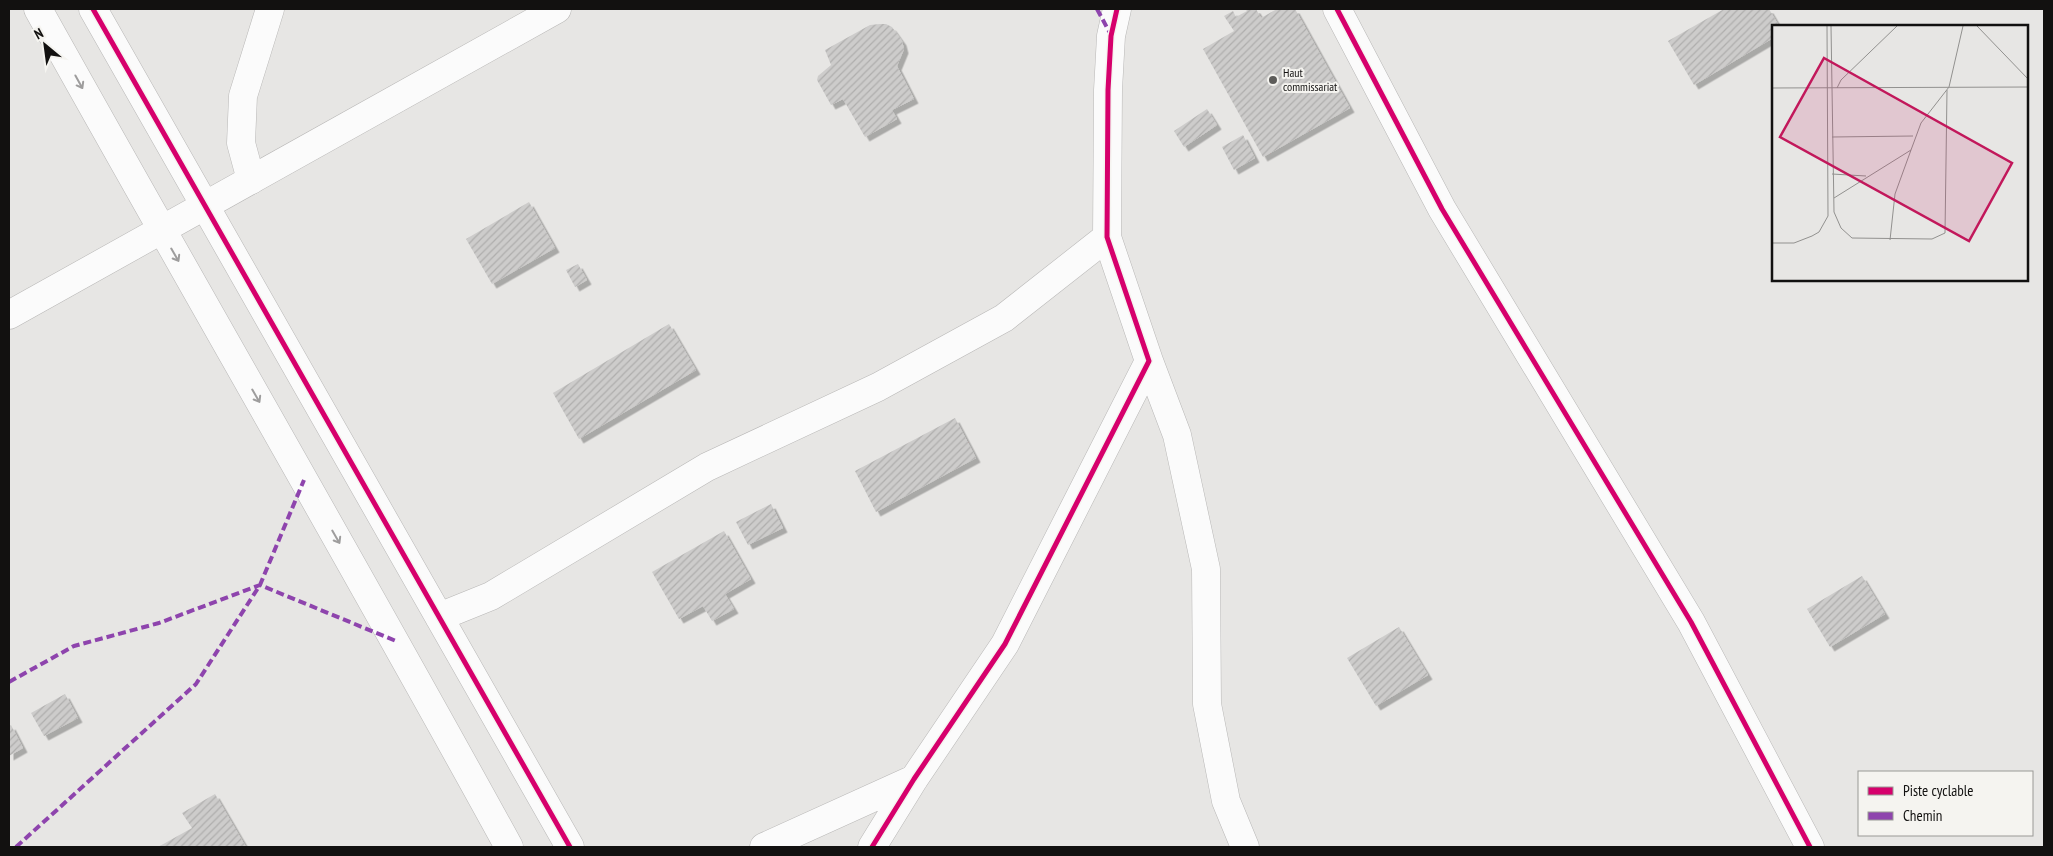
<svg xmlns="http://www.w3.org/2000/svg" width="2053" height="856" font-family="'PT Sans Narrow',sans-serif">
	<defs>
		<pattern id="building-hatch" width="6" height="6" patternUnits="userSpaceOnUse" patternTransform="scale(1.25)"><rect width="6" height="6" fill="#cdcccb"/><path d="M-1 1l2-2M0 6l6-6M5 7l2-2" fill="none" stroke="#afaead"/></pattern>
		<filter id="shadow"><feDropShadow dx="4.5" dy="4.5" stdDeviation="0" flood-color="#0004"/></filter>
	</defs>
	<rect width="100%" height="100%" fill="#e7e6e4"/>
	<path fill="url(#building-hatch)" filter="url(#shadow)" d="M1245,9H1256L1261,18L1277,9H1295L1350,108L1263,157L1203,49L1234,31L1224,16L1233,11L1236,17L1247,11Z
		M1724,9H1769L1779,26H1773V38L1694,85L1668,41Z
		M880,24H886L892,27L902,41L904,49L897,66L914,99L892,110L897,119L865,137L843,99L831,105L817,80L818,76L831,65L825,50L870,25Z
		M1207,109L1217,125L1184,147L1174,131Z
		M1243,135L1255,158L1234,170L1222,147Z
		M529,202L555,248L492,284L466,239Z
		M578,264L587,280L575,287L566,270Z
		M669,324L696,370L579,439L553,393Z
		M955,418L976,458L876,512L855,471Z
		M771,504L783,528L748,545L736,522Z
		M724,531L751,579L725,594L734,609L712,621L703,606L679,619L652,572Z
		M1862,576L1885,614L1830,647L1807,609Z
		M1399,627L1428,675L1376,706L1347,658Z
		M65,694L78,718L44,736L31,713Z
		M11,725L23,748L9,756V727Z
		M215,794L246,847H158L192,828L182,813Z"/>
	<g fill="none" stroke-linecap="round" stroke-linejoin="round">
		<g stroke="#b8b7b6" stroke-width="29">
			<path id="minor" d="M38,9C194,289 355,566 509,847
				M93,9L570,847
				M1337,9L1442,209L1691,622L1810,847
				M251,180L241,143L243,96L270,9
				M1149,361L1177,435L1206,569L1207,704L1226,801L1245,847
				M439,617L491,596L707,467L878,387L1004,318L1107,237
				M764,847L914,779
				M872,847L914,779L1005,644L1149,361L1107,237L1108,90L1111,36L1117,9"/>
		</g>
		<g stroke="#b8b7b6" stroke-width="29">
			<path id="major" d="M9,315L557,9"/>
		</g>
		<use href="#minor" stroke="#fbfbfb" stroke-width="28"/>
		<use href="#major" stroke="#fbfbfb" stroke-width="28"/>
		<path stroke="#8e44ad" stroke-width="4" stroke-dasharray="8 4" stroke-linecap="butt" d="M1097,9L1111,35
			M9,682L74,646L159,623L260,585L396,641
			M16,847L196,684L260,585L304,480"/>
		<g stroke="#f5f4f0" stroke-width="8">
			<path id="cycleway" d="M93,9L570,847
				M1337,9L1442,209L1691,622L1810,847
				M872,847L914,779L1005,644L1149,361L1107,237L1108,90L1111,36L1117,9"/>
		</g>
		<use href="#cycleway" stroke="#d6006c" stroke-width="5"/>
	</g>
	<defs><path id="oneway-shaft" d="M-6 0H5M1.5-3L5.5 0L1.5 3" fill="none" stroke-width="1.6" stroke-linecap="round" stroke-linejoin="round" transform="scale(1.25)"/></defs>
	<g stroke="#9e9d9d">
		<use href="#oneway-shaft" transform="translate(79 82) rotate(61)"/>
		<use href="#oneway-shaft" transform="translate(175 255) rotate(60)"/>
		<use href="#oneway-shaft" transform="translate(256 396) rotate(60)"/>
		<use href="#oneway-shaft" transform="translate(336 537) rotate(60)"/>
	</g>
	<circle fill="#5d5c5a" stroke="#f5f4f0" stroke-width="2" cx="1273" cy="80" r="5"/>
	<g text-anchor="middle" stroke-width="4" stroke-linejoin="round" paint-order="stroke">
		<g font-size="12" fill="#121110" stroke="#f5f4f0" text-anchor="start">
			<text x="1283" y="77">Haut<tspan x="1283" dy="14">commissariat</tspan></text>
		</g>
	</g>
	<g transform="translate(1772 25)">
		<rect width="256" height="256" fill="#e7e6e4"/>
		<path fill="none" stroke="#92918f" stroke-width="1" d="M59,1L62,187L69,203L80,213L160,214L173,208L175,65M205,1L257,55M0,63L257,62M65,63L69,55L125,1M60,112L141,111M60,149L94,151M62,173L139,125L149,98L177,62L191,1M118,215L123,169L139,125M0,218H22L40,211L47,207L56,191L55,1"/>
		<path fill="#c2185b" fill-opacity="0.15" stroke="#c2185b" stroke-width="2.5" d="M52,33L240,138L197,216L8,112Z"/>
		<rect width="256" height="256" fill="none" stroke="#121110" stroke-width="2.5"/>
	</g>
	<rect width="2053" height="856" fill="none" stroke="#121110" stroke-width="20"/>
	<rect x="1858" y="771" width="175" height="65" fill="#f5f4f0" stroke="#9a9996"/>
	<rect x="1868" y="787" width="25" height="8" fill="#d6006c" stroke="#9a9996"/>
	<text x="1903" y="796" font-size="15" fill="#121110">Piste cyclable</text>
	<rect x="1868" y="812" width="25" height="8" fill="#8e44ad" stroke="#9a9996"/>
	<text x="1903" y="821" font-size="15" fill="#121110">Chemin</text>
	<g transform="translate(45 45) rotate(331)" stroke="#f5f4f0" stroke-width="4" paint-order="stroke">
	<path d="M0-4L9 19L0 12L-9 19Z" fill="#121110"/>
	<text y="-8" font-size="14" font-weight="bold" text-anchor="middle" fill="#121110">N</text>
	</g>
</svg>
